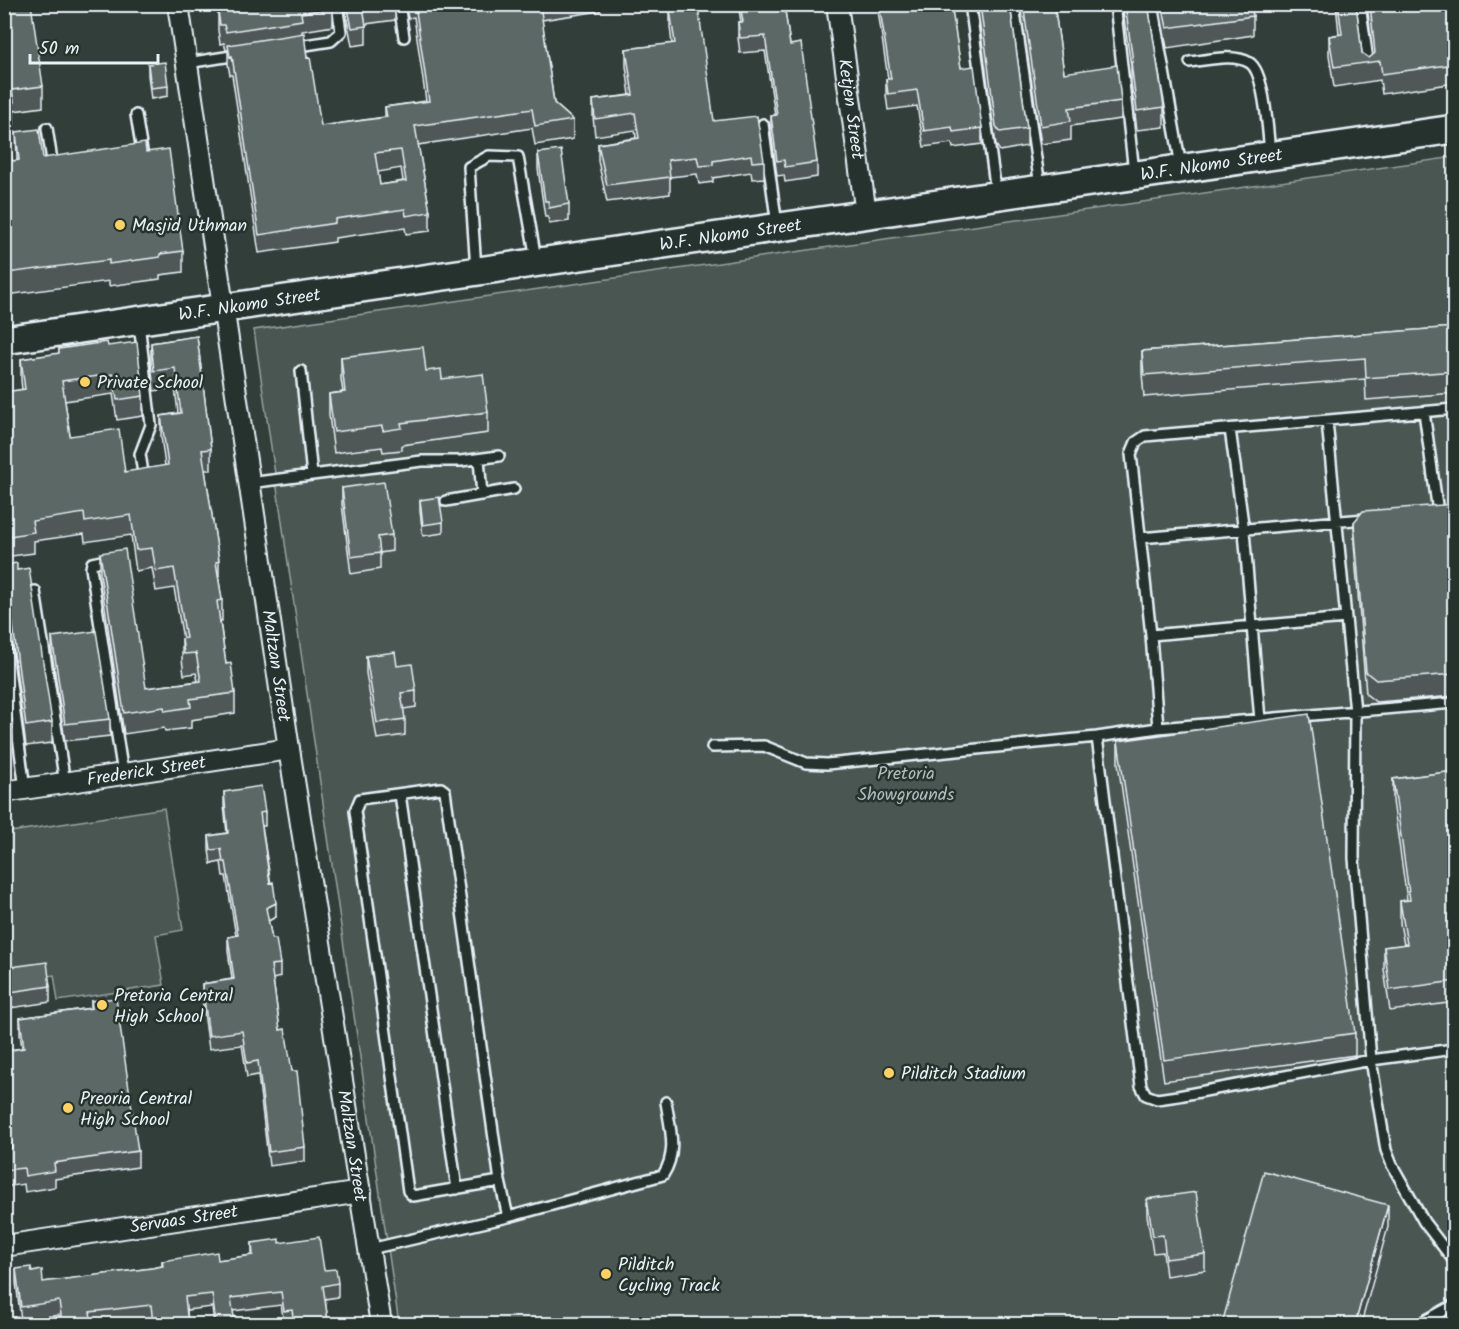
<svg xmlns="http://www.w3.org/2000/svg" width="1459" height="1329" font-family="Kalam,sans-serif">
	<rect width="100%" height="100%" fill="#323e39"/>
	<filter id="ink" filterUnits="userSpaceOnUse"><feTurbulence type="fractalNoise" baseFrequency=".0167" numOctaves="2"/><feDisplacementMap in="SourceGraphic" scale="12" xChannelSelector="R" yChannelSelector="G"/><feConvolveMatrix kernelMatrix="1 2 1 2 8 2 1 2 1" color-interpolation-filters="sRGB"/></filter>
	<g filter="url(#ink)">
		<path fill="#495651" stroke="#98a4a4" stroke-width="1.5" d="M1454,157V1324H399L254,330Z
			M164,808L183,930L156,935L164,985L58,1001L54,975L13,981L5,928L4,833Z"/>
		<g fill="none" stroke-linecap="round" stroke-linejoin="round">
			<g stroke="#e8f1f8" stroke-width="14">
				<path id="lane" d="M399,4L404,37
					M970,4L996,192
					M1115,4L1134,172
					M1152,4L1181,166
					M1360,4L1369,67
					M1014,6L1040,186
					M293,47L331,41L341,32L337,4
					M1190,62C1208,60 1234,53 1250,63C1265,73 1268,134 1270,153
					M187,63L238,55
					M136,115L142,151
					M763,124L777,225
					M47,128L53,167
					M4,147L7,171
					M476,269L469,167L489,156L518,157L536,259
					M139,323L151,425L140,454L144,479
					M301,371L312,475
					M1424,412L1438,512
					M1327,421L1355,712L1354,858L1371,1060L1386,1150L1392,1165L1424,1222L1454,1261
					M1230,429L1244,531L1260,720
					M479,459L482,495
					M249,483L422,461H461L499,456
					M446,501L514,489
					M1140,538L1365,519
					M110,559L92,563L91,568L123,774
					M35,591L65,783
					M4,631L25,789
					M1151,635L1346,618
					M1158,728L1454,703
					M1097,737L1141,1086L1146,1095L1157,1099L1178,1096L1371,1060L1454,1049
					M712,747L764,746L806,763L827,764L1097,737L1158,728L1151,635L1131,454L1136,442L1145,436L1454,409
					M400,794L457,1189
					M500,1181L413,1196L408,1191L355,811L360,799L441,788L445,791L500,1181L508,1217
					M370,1249L508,1217L663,1175C678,1152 670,1128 666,1102
					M1419,1324L1454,1305"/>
			</g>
			<g stroke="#e8f1f8" stroke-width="24">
				<g id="street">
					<path id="s1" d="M178,4L289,749L381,1324"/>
					<path id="s2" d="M837,4L866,214"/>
					<path id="s3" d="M4,792L289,749"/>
					<path id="s4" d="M4,1246L361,1192"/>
				</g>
			</g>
			<g stroke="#e8f1f8" stroke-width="32">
				<g id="secondary">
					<path id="s5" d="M4,340L1454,129"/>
				</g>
			</g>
			<use href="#lane" stroke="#26332d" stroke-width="9"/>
			<use href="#street" stroke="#26332d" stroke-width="20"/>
			<use href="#secondary" stroke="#26332d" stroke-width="27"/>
		</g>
		<path fill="#4f5957" stroke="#e8f1f8" stroke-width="1.5" fill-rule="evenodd" d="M4,4L43,86V107L14,111V124L4,125Z
			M222,4H333V26L302,31L321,126L385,117V107L426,101L414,17L408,18L405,4H600V11L542,20L554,103L573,120V139L535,145L532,128L418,145L430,212V231L406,234L405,228L335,238V242L259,253L232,75H230L228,64V50H226L224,43L220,44L218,30V11L223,10ZM401,168L403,181L380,185L378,172Z
			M344,4H395V20L366,24V44L352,46Z
			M738,4H784L790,45L817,162V177L785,182L784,175L777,176L771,131V116L775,115L765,51L740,53L738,38V22H741Z
			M877,4H951L961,68L982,128V144L953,148L952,143L924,147L917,106L888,110L886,95V79H888Z
			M977,4H1010L1027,128V146L1000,151L996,145Z
			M1020,4H1054L1064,73L1121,101V119L1071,126V140L1041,144Z
			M1122,4H1148L1164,107V127L1137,130L1131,82V66Z
			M1159,4H1251L1253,16V35L1167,48Z
			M1336,4H1356L1362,53L1369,58L1373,55L1367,4H1448L1455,48V83L1382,94L1380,80L1334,87L1329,55V36L1339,34Z
			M670,10L714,121L764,161V178L752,179L751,172L713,178V182L699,184L697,174L670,177V194L607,202L598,161V144L636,138L635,130L595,136L593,117V100L630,95L626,66V49L672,44L670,27Z
			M148,64L168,86V96L151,99L148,75Z
			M16,132L43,158L146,152L183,251V272L160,275V279L109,286V281L7,295L4,274V162L17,161Z
			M538,153L569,204V221L549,224L548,217H545L538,169Z
			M1455,327V393L1366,400L1365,379L1144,397L1142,373V351Z
			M197,336L211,449V470H205L219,561V581L222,600V621H220L226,664L235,693V713L191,720V728L165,731L164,728L124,734L100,573V553L146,688L198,681L196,673L184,675L182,659V639H183L174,588L156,591L152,568L136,571L131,535L85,542L84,534L34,541V553L4,557V392L22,390L21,380V359L59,354V349L108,346L143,396V416L117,420L113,394L65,401L70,436L125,472L165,466L161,436V416L178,413L175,388L154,391L151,363V343Z
			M341,357L426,371L442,379L488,412V433L402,445V450L383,452L382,447L334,453L329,415V394L343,392L341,379Z
			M342,488L392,535V551L380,553V569L351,574L342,504Z
			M420,500L443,522V533L423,536L420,511Z
			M1455,504V696L1376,702L1366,694L1354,543V522Z
			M4,565L17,570L52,722V743L26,746L11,630L4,625Z
			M52,637L110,719V736L65,741L52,653Z
			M366,656L397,666L416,691V707L403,709L405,719V735L377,739L366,673Z
			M4,666L13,728V748L4,750Z
			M1118,741L1355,1033V1055L1164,1081L1118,763Z
			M1455,771V1002L1390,1011L1384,969V947L1404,945L1400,923V901L1407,900L1393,801V779Z
			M224,792L265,812V826H262L276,917L268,921L272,939L280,964V977L273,979L280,1030L292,1071L305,1147V1161L269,1166L258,1075L247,1077L242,1045L209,1049L202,998V984L232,979L228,951V937L236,936L226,876H223L221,862L211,864L209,850V836L227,833L224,806Z
			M4,968L50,986V1002L4,1009Z
			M91,1001L138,1151V1167L55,1179V1187L25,1192L24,1184L4,1187V1149H10L5,1118H4V1051L22,1048L20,1034V1018L91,1008Z
			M1147,1199L1205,1254V1270L1166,1276L1163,1252L1153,1253L1147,1215Z
			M252,1243H279L324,1270L338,1283V1297L325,1299L328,1321L340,1324H284L281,1305L233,1311L235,1324H214L212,1307L187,1310L188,1324H152L151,1318L102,1324H60L59,1315L21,1320L16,1283V1269L32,1272L43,1282L152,1268L162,1266V1261L218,1260L252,1255Z"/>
		<path fill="#404947" stroke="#e8f1f8" stroke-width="1.5" d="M276,903V917L266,922V908Z
			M1388,1205V1227L1361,1324H1355Z"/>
		<path fill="#5c6865" stroke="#e8f1f8" stroke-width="1.5" fill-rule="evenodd" d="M4,4H31L43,86L12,90L14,102L4,104Z
			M225,4H333V8L301,13L302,20L226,32L224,25H220L218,11L226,10Z
			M347,4H375L363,6L366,26L352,28Z
			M415,4H540L554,103L573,120L535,126L532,109L415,126L430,212L406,216L405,209L335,219V223L259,235L232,56L230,57L228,45L304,33L307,58L310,57L321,126L387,117L385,107L429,101ZM401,150L406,181L380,185L375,153Z
			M740,4H784L790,45L801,43L817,162L785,167L784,160L777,161L771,116L777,115L765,36L740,38L738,22H743Z
			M879,4H951L961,68L974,66L982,128L953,132L952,127L924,131L917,90L888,94L886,79H891Z
			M980,4H1010L1027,128L1000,132L996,126Z
			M1023,4H1054L1064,73L1117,65L1121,101L1069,108L1071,121L1041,126Z
			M1125,4H1148L1164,107L1137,111L1131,62H1133Z
			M1162,4H1251L1253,16L1167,28Z
			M1338,4H1356L1362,53L1369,58L1375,53L1370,4H1448L1455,48V64L1382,74L1380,61L1334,67L1329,36L1342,34Z
			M698,6L714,121L757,116L764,161L752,162L751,155L713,161V165L699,166L697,157L668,160L670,177L607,185L598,144L639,138L635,113L595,119L593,100L633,95L626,49L675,43L670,10Z
			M165,62L168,86L151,88L148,64Z
			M39,129L43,158L145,143L146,152L169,149L183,251L160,254V257L109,264V260L7,273L4,253V162L19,160L16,132Z
			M561,150L569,204L549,208L548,201H545L538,153Z
			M1455,327V371L1366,378L1365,358L1144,375L1142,351Z
			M197,336L211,449L202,450L219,561L216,562L222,600L217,601L226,664L231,663L235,693L190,699L191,707L165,711L164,707L124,713L100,553L125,549L146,688L201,681L196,653L184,654L182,639L186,638L174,568L156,571L152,548L136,550L131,515L85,522L84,513L32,521L34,532L4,537V392L25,389L21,359L59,353V349L107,342L108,346L137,342L143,396L117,400L113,374L62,381L70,436L119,429L125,472L168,465L161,416L181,413L175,368L154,371L151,343Z
			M423,347L426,371L441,369L442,379L483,374L488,412L401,423L402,428L383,431L382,426L334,432L329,394L345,392L341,357Z
			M384,482L392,535L378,537L380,553L351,557L342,488Z
			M439,497L443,522L423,525L420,500Z
			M1455,504V674L1376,680L1366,672L1354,522L1363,511Z
			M17,563V570L29,568L52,722L26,726L11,610L4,605V565Z
			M96,631L110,719L65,724L52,637Z
			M395,652L397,666L412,664L416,691L401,693L405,719L377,723L366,656Z
			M4,666L13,728L4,729Z
			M1309,714L1355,1033L1164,1060L1118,741Z
			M1455,771V981L1390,990L1384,947L1407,944L1400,901L1410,900L1393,779Z
			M261,786L265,812L260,813L270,883L273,882L276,903L266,908L272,939H276L280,964L271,965L280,1030L285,1029L292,1071H297L305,1147L269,1152L258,1061L247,1063L242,1031L209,1036L202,984L234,979L228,937L238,935L226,862H223L221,849L211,850L209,836L228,833L224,792Z
			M47,962L50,986L4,993V968Z
			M116,998L138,1151L54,1163L55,1171L25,1176L24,1168L4,1170V1149L12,1148L5,1102H4V1051L24,1048L20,1018L92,1008L91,1001Z
			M1264,1171L1388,1205L1355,1324H1222Z
			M1196,1192L1205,1254L1166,1259L1163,1235L1153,1236L1147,1199Z
			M319,1237L324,1270L336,1269L338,1283L323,1286L328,1321L340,1319V1324H294L292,1310L284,1311L281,1292L231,1298L235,1324H216L212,1294L185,1297L188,1324H153L151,1305L90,1312L91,1318L62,1322L59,1301L21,1307L16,1269L31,1267L32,1272L42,1270L43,1282L152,1268L163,1266L162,1261L217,1252L218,1260L253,1255L252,1243L279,1239V1243Z"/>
	</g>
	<g fill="#ffd166" stroke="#26332d" stroke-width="2">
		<circle cx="120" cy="225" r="6"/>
		<circle cx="85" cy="382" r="6"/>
		<circle cx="102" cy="1005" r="6"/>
		<circle cx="889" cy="1073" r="6"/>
		<circle cx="68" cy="1108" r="6"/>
		<circle cx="606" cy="1274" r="6"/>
	</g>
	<g text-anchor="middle" stroke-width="5" stroke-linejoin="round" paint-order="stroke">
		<g font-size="18" fill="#e8f1f8" stroke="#26332d">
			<text dy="6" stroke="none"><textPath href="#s2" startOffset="106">Ketjen Street</textPath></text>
			<text dy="6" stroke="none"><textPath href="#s5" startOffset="1220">W.F. Nkomo Street</textPath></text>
			<text dy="6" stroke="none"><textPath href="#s5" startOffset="734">W.F. Nkomo Street</textPath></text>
			<text dy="6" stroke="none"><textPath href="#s5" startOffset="248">W.F. Nkomo Street</textPath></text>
			<text dy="6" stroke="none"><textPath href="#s1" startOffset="669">Maltzan Street</textPath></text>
			<text dy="6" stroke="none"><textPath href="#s3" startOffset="144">Frederick Street</textPath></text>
			<text dy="6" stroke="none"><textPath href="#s1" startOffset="1155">Maltzan Street</textPath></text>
			<text dy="6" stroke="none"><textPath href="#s4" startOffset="182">Servaas Street</textPath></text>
		</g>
		<g font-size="18" fill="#e8f1f8" stroke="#26332d" text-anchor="start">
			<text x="132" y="231">Masjid Uthman</text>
			<text x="97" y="388">Private School</text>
			<text x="114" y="1001">Pretoria Central<tspan x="114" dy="21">High School</tspan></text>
			<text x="901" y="1079">Pilditch Stadium</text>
			<text x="80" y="1104">Preoria Central<tspan x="80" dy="21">High School</tspan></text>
			<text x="618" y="1270">Pilditch<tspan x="618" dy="21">Cycling Track</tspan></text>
		</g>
		<g font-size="18" fill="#b0bbbe" stroke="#26332d">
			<text x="906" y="779">Pretoria<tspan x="906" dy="21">Showgrounds</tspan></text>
		</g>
	</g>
	<rect width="1459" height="1329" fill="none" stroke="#26332d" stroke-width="24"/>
	<rect x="12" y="12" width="1435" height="1305" fill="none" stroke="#e8f1f8" stroke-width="2" filter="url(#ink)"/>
	<path d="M30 54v9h128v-9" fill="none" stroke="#e8f1f8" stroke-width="3"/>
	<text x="39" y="54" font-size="18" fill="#e8f1f8" stroke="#26332d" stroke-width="4.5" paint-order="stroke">50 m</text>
</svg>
